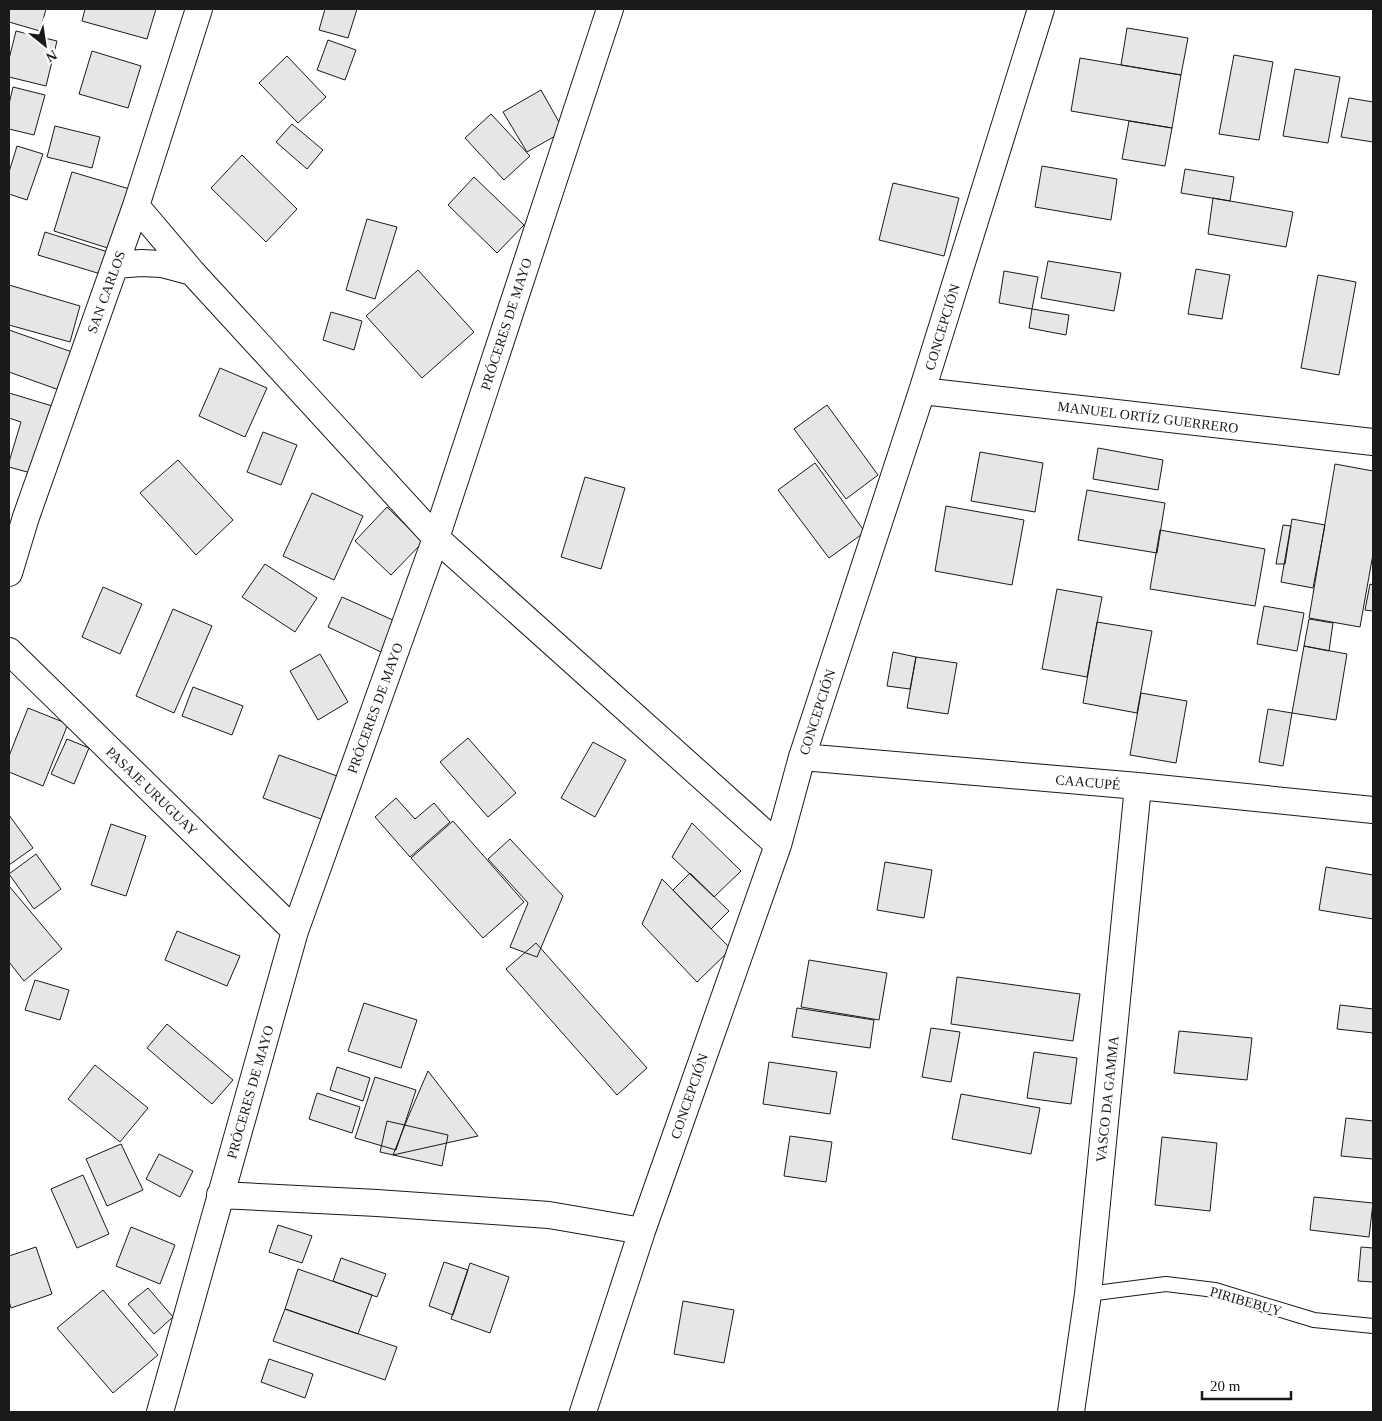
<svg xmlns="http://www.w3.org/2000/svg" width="1382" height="1421" font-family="Georgia,serif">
	<rect width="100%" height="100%" fill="#fff"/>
	<path fill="#e6e6e6" stroke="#1a1a1a" d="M9,9H46L40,31L9,22Z
		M85,9H156L147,39L82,21Z
		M325,9H357L348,38L319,30Z
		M1127,28L1188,38L1181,75L1121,65Z
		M16,31L57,41L46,86L9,77V59Z
		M328,40L356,50L345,80L317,70Z
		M92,51L141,66L128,108L79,94Z
		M1234,55L1273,62L1259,140L1219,134Z
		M287,56L326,97L298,123L259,83Z
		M1080,58L1181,75L1172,128L1071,111Z
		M1295,69L1340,77L1328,143L1283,136Z
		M13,87L45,95L34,135L9,129V104Z
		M541,90L564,131L527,152L503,112Z
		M1349,98L1373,102V142L1341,137Z
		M491,114L530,156L504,180L465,138Z
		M1129,121L1172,128L1165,166L1122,159Z
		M292,124L323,150L307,169L276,142Z
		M55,126L100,137L92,168L47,157Z
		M17,146L43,154L27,200L9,194V172Z
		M242,155L297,209L266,242L211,188Z
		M1042,166L1117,179L1111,220L1035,207Z
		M1185,169L1234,177L1230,201L1181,193Z
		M72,172L133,190L114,250L54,231Z
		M474,177L524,225L497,253L448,205Z
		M893,183L959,198L944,256L879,240Z
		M1213,198L1293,212L1286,247L1208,234Z
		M367,219L397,227L375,299L346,290Z
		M45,232L111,253L104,275L38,255Z
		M1048,261L1121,273L1114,311L1041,298Z
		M1196,269L1230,275L1222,319L1188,314Z
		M418,270L474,332L422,378L366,316Z
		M1004,271L1038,277L1032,309L999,303Z
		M1318,275L1356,282L1339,375L1301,368Z
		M9,285L80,306L70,342L9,325Z
		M1032,309L1069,315L1066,335L1029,328Z
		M331,312L362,321L354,350L323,340Z
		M9,330L75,353L62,391L9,372Z
		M220,368L267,388L245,437L199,416Z
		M9,393L59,408L38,475L9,467V462L21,422L9,418Z
		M827,405L878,475L846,499L794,429Z
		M263,432L297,445L281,485L247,472Z
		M1098,448L1163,460L1158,490L1093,479Z
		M980,452L1043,463L1035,512L971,501Z
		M178,460L233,520L196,555L140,493Z
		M815,463L865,532L829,558L778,490Z
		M1335,464L1373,471V554L1360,627L1309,618Z
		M585,477L625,488L601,569L561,557Z
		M1087,490L1165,503L1157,553L1078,540Z
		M312,493L363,516L334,580L283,556Z
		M946,506L1024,520L1012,585L935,571Z
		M387,507L423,542L391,575L355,541Z
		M1292,519L1325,525L1313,588L1281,582Z
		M1283,525L1291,526L1285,564H1276Z
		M1160,530L1265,549L1255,606L1150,589Z
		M265,564L317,598L295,632L242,597Z
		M1370,584L1373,585V611L1365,610Z
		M103,587L142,604L120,654L82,637Z
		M1057,589L1102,597L1087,677L1042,669Z
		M342,597L395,621L381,652L328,627Z
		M1264,606L1304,613L1297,651L1257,644Z
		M173,609L212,626L174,713L136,696Z
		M1309,619L1333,623L1329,651L1304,646Z
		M1097,622L1152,631L1137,713L1083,703Z
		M1304,646L1347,654L1336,720L1292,713Z
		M893,652L916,657L910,689L887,686Z
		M320,654L348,702L318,720L290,671Z
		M916,657L957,663L948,714L907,708Z
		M193,687L243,706L232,735L182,716Z
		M1141,693L1187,701L1176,763L1130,755Z
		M28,708L68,724L43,786L9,772V756Z
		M1268,709L1292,713L1283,766L1259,762Z
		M468,738L516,793L488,817L440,762Z
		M67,739L89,748L74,784L51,774Z
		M593,742L626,760L595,817L561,798Z
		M279,755L337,776L321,819L263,798Z
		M396,798L415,819L434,803L450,822L410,857L375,817Z
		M9,815L33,848L9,865Z
		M453,821L524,902L483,938L411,858Z
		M692,823L741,871L714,897L672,857Z
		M111,824L146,836L126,896L91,885Z
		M510,839L563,896L537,957L510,947L528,903L488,859Z
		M36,854L61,889L34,909L9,874Z
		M885,862L932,870L924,918L877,910Z
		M1326,867L1373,875V919L1319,910Z
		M690,873L729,911L711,929L673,890Z
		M662,879L731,949L697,982L642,924Z
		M9,886L62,949L24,981L9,962Z
		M177,931L240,956L227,986L165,960Z
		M536,943L647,1068L617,1095L506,969Z
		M809,960L887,973L879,1020L801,1007Z
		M957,977L1080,994L1073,1041L951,1024Z
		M35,980L69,990L60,1020L25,1010Z
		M364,1003L417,1020L401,1068L348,1051Z
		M1340,1005L1373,1009V1033L1337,1029Z
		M797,1008L874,1020L870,1048L792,1037Z
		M167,1024L233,1080L212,1104L147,1048Z
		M931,1028L960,1032L951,1082L922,1077Z
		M1179,1031L1252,1038L1247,1080L1174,1073Z
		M1034,1052L1077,1058L1071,1104L1027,1098Z
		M769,1062L837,1072L830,1114L763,1104Z
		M95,1065L148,1108L120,1142L68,1099Z
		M337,1067L370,1078L363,1101L330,1090Z
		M428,1071L478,1136L393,1155L409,1115Z
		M375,1077L416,1090L396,1150L355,1138Z
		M317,1093L360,1107L352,1133L309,1119Z
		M961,1094L1040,1108L1031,1154L952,1139Z
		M1346,1118L1373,1121V1159L1341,1156Z
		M387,1121L448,1135L442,1166L380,1152Z
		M790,1136L832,1142L826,1182L784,1176Z
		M1162,1137L1217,1143L1210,1211L1155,1205Z
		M121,1144L143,1190L107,1206L86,1159Z
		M159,1154L193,1171L180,1197L146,1179Z
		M83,1175L109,1234L77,1248L51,1189Z
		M1314,1197L1373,1203L1369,1237L1310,1230Z
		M278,1225L312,1236L302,1263L269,1252Z
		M131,1227L175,1245L160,1284L116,1266Z
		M36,1247L52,1294L11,1308L9,1301V1256Z
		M1361,1247L1373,1248V1282L1358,1281Z
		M341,1258L386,1274L377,1297L333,1281Z
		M444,1262L468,1270L453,1315L429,1306Z
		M470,1263L509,1277L490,1333L451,1319Z
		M298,1269L372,1295L358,1334L285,1309Z
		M148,1288L173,1317L154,1334L128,1304Z
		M103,1290L158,1355L113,1393L57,1328Z
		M683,1301L734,1310L724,1363L674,1354Z
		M285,1309L397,1347L385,1380L273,1341Z
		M269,1359L313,1374L305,1398L261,1382Z"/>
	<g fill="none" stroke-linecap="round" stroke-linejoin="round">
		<g stroke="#1a1a1a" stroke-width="16">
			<path id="lane" d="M1088,1294L1166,1284L1215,1290L1314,1320L1373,1326"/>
		</g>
		<g stroke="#1a1a1a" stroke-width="28">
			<path id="street" d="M136,206L192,272L436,538L778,845
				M116,265L141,263L162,264L192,272
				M922,391L1373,442
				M9,573L26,517L136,206L199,9
				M9,651L295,931
				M802,757L1138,786L1373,810
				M220,1195L377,1203L549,1215L642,1231
				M160,1412L295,931L436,538L610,9
				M583,1412L642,1231L778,845L802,757L922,391L1041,9
				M1071,1412L1088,1294L1138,786"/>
		</g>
		<use href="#lane" stroke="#fff" stroke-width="14"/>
		<use href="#street" stroke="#fff" stroke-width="26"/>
	</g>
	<g text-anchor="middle" stroke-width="4" stroke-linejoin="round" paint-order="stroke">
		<g font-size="14" fill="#1a1a1a" stroke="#fff">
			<text transform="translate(106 292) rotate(-70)" y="5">SAN CARLOS</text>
			<text transform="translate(506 324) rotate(-72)" y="5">PRÓCERES DE MAYO</text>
			<text transform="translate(942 327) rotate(-73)" y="5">CONCEPCIÓN</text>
			<text transform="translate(1148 417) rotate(7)" y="5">MANUEL ORTÍZ GUERRERO</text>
			<text transform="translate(375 708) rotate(-70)" y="5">PRÓCERES DE MAYO</text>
			<text transform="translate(817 712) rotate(-72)" y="5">CONCEPCIÓN</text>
			<text transform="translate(1088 782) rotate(5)" y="5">CAACUPÉ</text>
			<text transform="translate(152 791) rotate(44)" y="5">PASAJE URUGUAY</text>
			<text transform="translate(250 1092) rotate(-74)" y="5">PRÓCERES DE MAYO</text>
			<text transform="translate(689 1096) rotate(-71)" y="5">CONCEPCIÓN</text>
			<text transform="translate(1107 1099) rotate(-84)" y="5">VASCO DA GAMMA</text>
			<text transform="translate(1246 1301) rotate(16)" y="5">PIRIBEBUY</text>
		</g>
	</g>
	<rect width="1382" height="1421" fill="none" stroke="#1a1a1a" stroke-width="20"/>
	<g transform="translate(45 45) rotate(150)" stroke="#ffffff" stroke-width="4" paint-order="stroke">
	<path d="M0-4L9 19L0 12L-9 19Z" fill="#1a1a1a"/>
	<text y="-8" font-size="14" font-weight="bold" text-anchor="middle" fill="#1a1a1a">N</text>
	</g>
	<path d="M1202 1391v8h89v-8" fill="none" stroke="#1a1a1a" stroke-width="2.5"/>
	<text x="1210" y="1391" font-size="15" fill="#1a1a1a" stroke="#ffffff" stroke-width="4" paint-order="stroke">20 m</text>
</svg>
